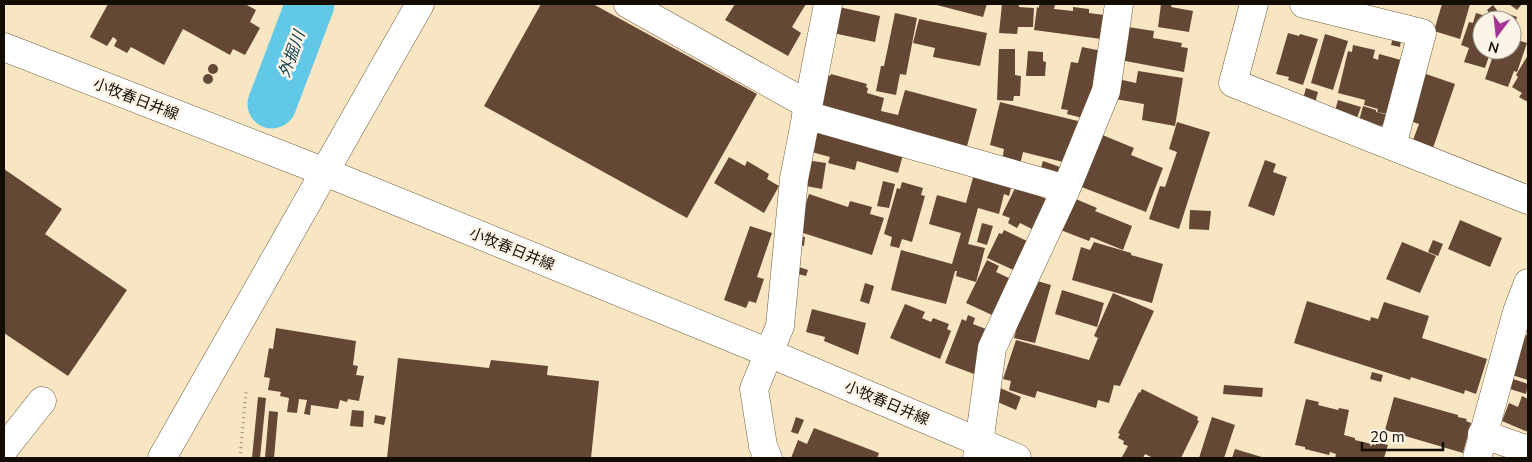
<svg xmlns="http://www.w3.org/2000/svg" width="1532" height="462" font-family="'Nunito Sans','Noto Sans JP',sans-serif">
	<rect width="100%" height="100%" fill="#f8e6c3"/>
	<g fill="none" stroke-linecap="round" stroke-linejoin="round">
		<path stroke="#61c8e7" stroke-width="49" d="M272,104L310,4"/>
	</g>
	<path fill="#654735" d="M108,4H245L256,10L250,22L260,28L245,55L233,49L230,55L183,29L164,65L131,47L127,53L114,46L117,40L113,37L107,46L90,37Z
		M541,4H593L757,94L687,218L484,106Z
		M735,4H806L792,27L801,33L788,56L725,20Z
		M933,4H987L983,17Z
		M1002,4H1019V7L1034,8L1033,27H1018L1017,34L999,33Z
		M1039,4L1055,5L1054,9L1073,11V7L1089,9V13L1104,15L1101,39L1034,30L1037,7L1039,8Z
		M1161,4H1172L1171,7L1193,11L1189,32L1158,27Z
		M1442,4H1470L1460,39L1434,31Z
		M1509,4H1522L1517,10Z
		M1493,5L1500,14L1494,19L1487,10Z
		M839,7L880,16L875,42L833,33Z
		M895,13L917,18L906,75L900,74L896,95L876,91L881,66H884Z
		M1476,13L1489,17L1488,20H1482V50H1491L1485,68L1464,62L1469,48L1461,45L1469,22L1473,23Z
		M1506,13L1517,17L1514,26L1512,25V20H1503Z
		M919,19L987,33L980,66L933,57L935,48L913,43Z
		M1128,27L1154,31L1153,38L1182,43L1181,47L1188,48L1184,72L1120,60Z
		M1288,33L1299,36L1300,34L1318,39L1303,85L1288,80L1289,77L1276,74Z
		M1325,34L1348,41L1333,90L1311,83Z
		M1393,38L1401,40L1400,47L1391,45Z
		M1512,38L1527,43L1517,72L1514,71L1508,87L1485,79L1495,50H1512Z
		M1353,45L1375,50L1373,58L1378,60L1379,54L1401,60L1387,114L1377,112L1378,109L1364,105L1365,100L1338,93L1348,51L1352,52Z
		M1082,47L1102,51L1086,119L1067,114L1068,110L1061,109L1071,62L1078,63Z
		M999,49H1015V75L1021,76L1020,96H1014L1013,101L997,100Z
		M1028,51L1043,52V61L1046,62L1045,76H1026Z
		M1528,55V102L1519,97L1522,93L1512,87L1518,77L1516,75Z
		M208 69a5 5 0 1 1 10 0a5 5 0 1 1-10 0Z
		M1138,71L1183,78L1175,126L1142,120L1144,104L1115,99L1118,79L1136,83Z
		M831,74L867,84L866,87L868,88L867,93L884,98L881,111L898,115L905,90L977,109L966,150L818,108L827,75L830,76Z
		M1426,74L1455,84L1433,148L1413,140L1419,124L1410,121Z
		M203 79a5 5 0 1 1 10 0a5 5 0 1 1-10 0Z
		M1306,88L1318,92L1315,103L1303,99Z
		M1338,100L1361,107L1357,118L1335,111Z
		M1000,102L1078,121L1072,148H1067L1063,162L1023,152L1020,165L1002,161L1004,149L990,145Z
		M1363,106L1376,110V112L1388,115L1385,124L1378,127L1359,121Z
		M1177,122L1210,132L1179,229L1149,219L1160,186L1165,187L1177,152L1169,149Z
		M815,125L904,151L898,173L857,161L855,170L828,163L830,157L808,151Z
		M1100,134L1134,148L1131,155L1163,168L1146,212L1079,186Z
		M729,157L745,166L747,161L769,174L767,179L779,186L764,213L714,183Z
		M806,160L826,163L822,189L801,185Z
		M1265,160L1276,164L1273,172L1287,177L1274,216L1248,206Z
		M1043,161L1060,167L1056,177L1040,171Z
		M4,169L62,209L45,234L127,290L68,376L4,333Z
		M974,174L1012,184L1009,196L1004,194L999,214L978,208L968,244L985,248L976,282L956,276L957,271H955L946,304L891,290L901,250L952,264L961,233L929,224L937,195L966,203Z
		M883,181L895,184L889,208L877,206Z
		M902,182L923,188L921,195L925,196L912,242L902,239L899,248L890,246L892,237L884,234L897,188L900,189Z
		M1018,182L1033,193L1048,200L1036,231L1020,223L1017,228L1008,223L1010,218L1002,215Z
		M809,194L848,207L850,201L872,207L870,214L884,218L872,255L800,232L804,220L801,218Z
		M1071,197L1097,208L1095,211L1132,226L1123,250L1091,237L1089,241L1058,229Z
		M1190,210L1211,211L1209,230L1189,229Z
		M1460,220L1502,238L1490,267L1448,249Z
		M982,223L993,226L987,245L977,242Z
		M750,226L772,233L757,277L764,279L756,303L749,301L746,308L724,300Z
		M1004,230L1027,241L1018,272L987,258L999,233L1002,234Z
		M797,236L805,237L804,246L796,244Z
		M1433,240L1443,244L1438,256L1428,252Z
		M1094,242L1131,253V255L1163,264L1152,303L1072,280L1081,247L1090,250Z
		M1402,242L1436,256L1420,293L1386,279Z
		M987,260L999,266L996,272L1011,279L992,315L966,303Z
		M796,266L808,270L806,276L794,273Z
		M1034,280L1051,285L1035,343L1014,338L1026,295Z
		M865,283L874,286L869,304L860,301Z
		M1062,290L1104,303L1097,327L1055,314Z
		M1113,293L1154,311L1120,386L1114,385L1109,403L1098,400L1096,408L1037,391L1035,398L1009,390L1011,381L1003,379L1016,340L1089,360L1098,338L1094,336Z
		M1307,301L1370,321L1371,317L1378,319L1384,302L1429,316L1422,338L1487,359L1476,394L1465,390L1464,394L1411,377L1410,380L1294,343Z
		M905,304L925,312L922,318L931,322L933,318L949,324L947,329L951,331L940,359L890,338Z
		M812,309L866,323L858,355L824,341L825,337L806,332Z
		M968,315L975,318L973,324L991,331L979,373L975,371L974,374L945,363L962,319L966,321Z
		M276,328L356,341L353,365L358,366L356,375L364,376L359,401L348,399L347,402L340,400L338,409L311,405L310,415L304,414L307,400L299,399L297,413L287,412L289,398L280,396L281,392L268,390L270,378L264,377L269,348L273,349Z
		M1526,335L1528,336V380L1512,375Z
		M398,358L489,368L491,360L548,366L547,375L599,381L591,458H387Z
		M1372,372L1383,375L1381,382L1370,379Z
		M1513,379L1528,384L1526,394L1510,389Z
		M1224,385L1263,388L1262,397L1223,394Z
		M998,387L1021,397L1016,410L993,400Z
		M1142,389L1198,417L1197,420L1199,421L1181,458H1153L1145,454L1143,458L1122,457L1128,446L1123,444L1124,441L1118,438L1120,434L1118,433L1139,392L1140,393Z
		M1522,396L1528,399V432L1502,421L1509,403L1518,407Z
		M258,397L266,398L260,458H252Z
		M1394,397L1458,415V417L1467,419L1466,421L1471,423L1463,453L1385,430Z
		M1306,399L1319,402L1318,405L1338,410L1339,408L1349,410L1344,435L1355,438V440L1376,445V442L1388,445L1384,458H1335L1336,454L1330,452L1329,455L1305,449V447L1295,445Z
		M352,410L364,411L363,427L350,426Z
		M269,411L278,412L274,458H265Z
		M375,415L386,417L384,425L374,423Z
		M796,417L804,420L798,434L791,432Z
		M1212,417L1235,425L1224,458H1199Z
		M814,428L879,453L877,458H791L798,440L807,444Z
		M1235,449L1265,458H1232Z"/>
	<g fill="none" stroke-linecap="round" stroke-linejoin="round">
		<g stroke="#6c5d3e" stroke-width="29">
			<path id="minor" d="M628,4L807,104
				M1254,4L1233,83L1528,200
				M1304,4L1422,33L1392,146
				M806,115L1066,189
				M1482,434L1528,450
				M4,449L42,401
				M162,458L420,4
				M768,458L763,446L754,389L780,326L794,179L828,4
				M977,458L992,348L1066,189L1106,91L1119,4
				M1477,458L1517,312L1528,283"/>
		</g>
		<g stroke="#6c5d3e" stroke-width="29">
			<path id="major" d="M4,47L325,172L769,353L1017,458"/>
		</g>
		<path stroke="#9a8c74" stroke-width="3" stroke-dasharray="1 4" stroke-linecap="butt" d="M240,458L246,392"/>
		<use href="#minor" stroke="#fff" stroke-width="28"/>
		<use href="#major" stroke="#fff" stroke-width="28"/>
	</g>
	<g text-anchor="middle" stroke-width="5" stroke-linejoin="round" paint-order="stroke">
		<g font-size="15" fill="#130d03" stroke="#fcf5e7">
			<text transform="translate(136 99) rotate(21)" y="5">小牧春日井線</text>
			<text transform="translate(512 249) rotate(22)" y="5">小牧春日井線</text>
			<text transform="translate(887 403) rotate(23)" y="5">小牧春日井線</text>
		</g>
		<g font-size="16" font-style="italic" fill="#0a3b48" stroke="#fcf5e7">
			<text transform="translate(291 54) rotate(-70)" y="6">外掘川</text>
		</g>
	</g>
	<rect width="1532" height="462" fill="none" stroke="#130d03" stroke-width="10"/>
	<g transform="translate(1497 35) rotate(195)"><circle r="24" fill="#fcf5e7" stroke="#9f988c"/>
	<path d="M0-4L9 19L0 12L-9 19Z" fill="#a53694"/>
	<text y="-8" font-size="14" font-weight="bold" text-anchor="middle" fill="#130d03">N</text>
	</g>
	<path d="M1362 442v8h81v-8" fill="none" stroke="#130d03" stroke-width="2.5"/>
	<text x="1370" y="442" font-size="15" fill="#130d03" stroke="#fcf5e7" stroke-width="4" paint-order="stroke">20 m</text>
</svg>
